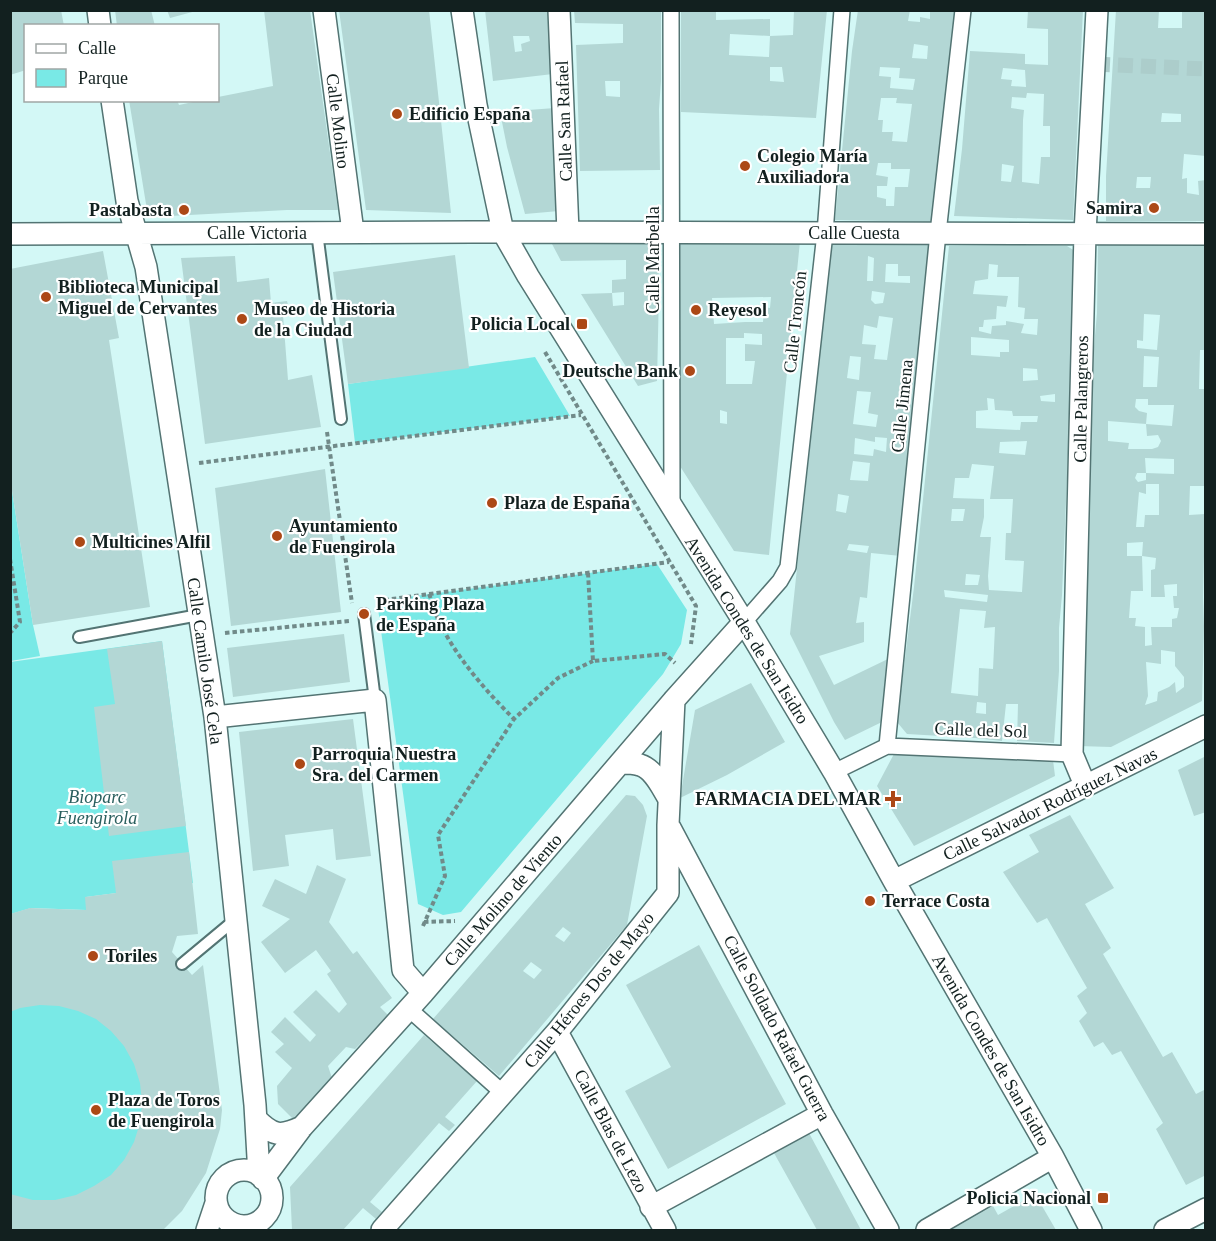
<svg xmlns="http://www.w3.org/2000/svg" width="1216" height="1241" font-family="'Times New Roman',serif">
	<rect width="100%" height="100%" fill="#d3f8f6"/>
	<path fill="#79e9e6" d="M535,357L570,416L355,443L348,384Z
		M10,478L33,625L40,656L11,661Z
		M657,564L687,610L681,644L663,674L461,912L443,915L418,904L377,601Z
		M162,641L193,883L86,897V910L31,908L11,914L10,662Z
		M11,975L170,1045L135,1208L97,1230H11Z"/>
	<path fill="#b3d7d5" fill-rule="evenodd" d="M10,10H61L64,26H26V70L10,75Z
		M115,10H151L155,26H117Z
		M167,10H196V11L170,18Z
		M264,10H310L338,210H287L170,216L147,210L129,100H177L179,105L202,100H218V97L273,86Z
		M339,10H429L451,213L366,210Z
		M485,10H548L553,74L493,81ZM513,36H529L530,41L521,44L522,51L515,52Z
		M574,10H661V81L659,109L660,170L580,171L576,45L623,43V24L575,23ZM605,81H620V97L606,96Z
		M681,10H716V20L770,19V36L793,35L794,10H827L816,118L681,112ZM730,34L770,36L769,57L729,55ZM770,67H782L784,82L770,81Z
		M858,10H910L908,21L920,22V17L930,19V10H956L935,222L835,220L852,51ZM914,44L928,46L927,59L912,58ZM880,67L900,68L899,78L915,79L913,90L890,88L891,77L879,76ZM881,98H897L896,103L912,104L907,142L892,141L893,132H882L883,120H878ZM878,163H891V169H910L908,187H895L894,206H886V199L877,197V186H887L888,177L876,175Z
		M1028,10H1083L1073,220L954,216L962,149L970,51L1025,54V64L1048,65V29L1027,28ZM1003,68L1025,70L1026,87L1011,86L1012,80L1001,79ZM1027,93L1044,94L1043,126H1050V157H1041L1039,184L1022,182L1023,120L1024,110L1011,108L1012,97L1026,98ZM1002,164L1014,166L1011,182L1001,181Z
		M1116,10H1159L1158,28H1182V10H1206V156L1184,154L1182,179L1187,178V193L1199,195L1198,181L1206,180V221H1106V176ZM1162,113L1181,114V122H1161ZM1137,177H1151L1150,188H1136Z
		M555,108L559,211L525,214L507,147L500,112Z
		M830,240L930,243L901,556L871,553L867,598L860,597L856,623L864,622V642L819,656L834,685L890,658L884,721L845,740L834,722L790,634L820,353ZM868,256L874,258L873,281H867ZM886,264H898V276H910V283L885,282ZM872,291L885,293L883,303L875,304L871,300ZM879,316L893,318L887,360L874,359L876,345L862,344L864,325L877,328ZM850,356L861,357L859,380L847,378ZM857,391L871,392L868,413L878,415L876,427L853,424ZM875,437L887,438L886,452L874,449L873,456L854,454L855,438L875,442ZM853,461L870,463L868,481L850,480ZM838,494L849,496L846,513L836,511ZM849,544L869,546L867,553L847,550Z
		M800,241L769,555L734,551L678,463L679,242ZM771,297L770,308L764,307L763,322H745L714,324L712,298ZM744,333L762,334V345L745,344V361H755L752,384H726V338H744ZM720,410L727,412V424L720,423Z
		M1206,241L1205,350H1200L1199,389H1206V486H1190L1189,515L1205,514L1203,597L1204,626L1202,701L1111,747L1078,746L1088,489L1091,459L1094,347L1097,313L1098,243ZM1144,314L1160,315L1157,350L1137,348V340L1143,341ZM1144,356L1159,357L1157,387H1143ZM1136,399H1148V405H1174L1172,426L1146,424L1147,436L1158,435L1161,441L1158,447L1152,449H1128L1129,443L1108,441V421L1146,424L1147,413L1139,411L1135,407ZM1145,458L1174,459V474L1146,473V480L1138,482L1135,478L1137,473H1146ZM1146,484H1159V515H1145L1144,527H1136L1139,492L1146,494ZM1143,542L1142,556H1127V543ZM1142,556L1156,558L1155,569L1151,570V597H1165L1164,585L1177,584V596H1173L1174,608H1179L1177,618L1172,619V627H1151L1152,645L1145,646V627L1135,626L1136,618H1129L1131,591H1143ZM1161,650L1175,652V666L1184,677V687L1176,693L1175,682L1169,687L1158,692L1157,701L1145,705L1148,696L1146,662L1161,664Z
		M658,243L659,291L657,381L638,386L581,294L612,293L613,306L624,305V292L612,293V280L626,279V260L561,261L552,244Z
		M1012,245L1067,246L1075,251L1071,342L1069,431L1062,595L1059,628V671L1054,743L1017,741L1018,704H1006L1002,741L975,738L907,734L897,722L914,587L949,246ZM989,264L998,265L997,277H1019L1018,307L1025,308L1024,319H1038L1037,335L1021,333L1024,324L1006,321V325L992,326L991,334L979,331V327H983L984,320L996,319L997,306L1006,307L1008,296L973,294L975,281L988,279ZM971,337L1009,340V352H1000V357L971,355ZM1023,368L1037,369L1038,380L1023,381ZM1055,394V402L1041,401L1040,396ZM987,398L994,399L995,410L1012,411L1013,416H1038L1037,422H1021L1020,430L976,428V411L988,410ZM1027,441L1025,455L999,453L1000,442ZM972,464L994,466L990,499H1013L1011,533H1006L1005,560L1024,561L1022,592L989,590L988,576L991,537H980L984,517V499L953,498L955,478H969ZM952,509H965L963,521H951ZM966,574L980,575L978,585H965ZM944,590L988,595L987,602L945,597ZM960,609L986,611L984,628L995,627L993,669L979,668L978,696L951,693ZM977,702L986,703V714L976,713Z
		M103,251L119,338L109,340L150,607L33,625L10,478V269Z
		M455,255L469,368L348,384L333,272Z
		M235,256L237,282L269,278L271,303L287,301L290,313L283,315L288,380L312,375L321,427L205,444L181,258Z
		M325,469L341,612L231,626L215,488Z
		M344,634L350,682L233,697L227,648Z
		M162,641L186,826L109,836L94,707L115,704L107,649Z
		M751,683L785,742L727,775L680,798L695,710Z
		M353,719L371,856L336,860L333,829L285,835L289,866L253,871L239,732Z
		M895,752L1053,760L1055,776L914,846L877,786Z
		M1206,756V812L1194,816L1178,770Z
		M626,795L635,796L643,805L647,816L627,925L499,1076L433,1019ZM563,927L571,933L564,942L555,936ZM531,962L542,970L534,979L523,971Z
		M1070,815L1114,888L1085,904L1111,948L1103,954L1163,1057L1172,1052L1196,1094L1206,1089V1175L1186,1185L1156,1129L1163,1123L1121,1051L1112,1055L1103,1042L1094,1047L1079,1021L1087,1013L1077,996L1087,988L1047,918L1037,923L1003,872L1039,852L1029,835Z
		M189,852L198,934L177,936L172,952L192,975L203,965L222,1110L220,1129L206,1173L182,1211L163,1230H10V1194L33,1200H55L76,1195L94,1186L111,1175L124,1160L134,1142L140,1123L142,1103L140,1083L134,1064L124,1046L111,1031L96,1019L78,1011L59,1006L40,1005L20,1008L10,1012V914L30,908L86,910L85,897L116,893L112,861Z
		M317,865L346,879L329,922L353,954L357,951L392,998L380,1007L389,1016L355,1049L346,1047L328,1066L332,1078L294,1120L278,1104L277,1086L292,1068L275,1052L284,1044L271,1032L285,1017L310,1042L316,1035L293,1012L316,990L339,1013L347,1004L327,974L331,971L316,950L285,973L261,942L290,919L262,906L275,879L306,894Z
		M699,945L786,1104L668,1169L625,1091L671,1067L626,985Z
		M424,1035L477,1081L445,1117L455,1125L449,1131L439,1123L370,1202L382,1212L376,1219L363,1208L343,1230H292L290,1187Z
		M809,1133L861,1230H817L774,1153Z
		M1035,1194L1056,1230H951L993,1206L998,1215Z"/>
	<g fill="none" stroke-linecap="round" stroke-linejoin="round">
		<path stroke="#accdcb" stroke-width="15" stroke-dasharray="15 8" stroke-linecap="butt" d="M1095,64L1206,69"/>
		<g stroke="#537473" stroke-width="14">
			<path id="service" d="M317,232L341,419
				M364,614L375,700
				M79,637L199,615
				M182,964L236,919"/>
		</g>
		<g stroke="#537473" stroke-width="18">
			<path id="pedestrian" d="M671,10L672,508
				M744,622L780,581L788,567L825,233L842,10
				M887,746L1072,754
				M834,772L887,746L938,233L963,10
				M409,1009L503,1093"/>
		</g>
		<g stroke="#537473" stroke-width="24">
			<path id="minor" d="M98,10L100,26
				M324,10L353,232
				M462,10L476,105L503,232L528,276L744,622L834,772L894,881L1053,1157L1091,1230
				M559,10L568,232
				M112,100L127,201L146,267L215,717L255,1105L259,1175
				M10,234L473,232L1206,234
				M215,717L375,700L403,970L423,993
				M620,763C626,763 635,763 640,765C654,769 662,788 669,799
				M1085,785L1072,754L1085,233L1097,10
				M670,828L822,1114L888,1230
				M894,881L1206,726
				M557,1032L665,1230
				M256,1119C273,1136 280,1137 302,1127
				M216 1198a28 28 0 1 1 56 0a28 28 0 1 1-56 0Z
				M263,1179L302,1127L423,993L674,700L744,622
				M651,1207L822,1114
				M207,1230L216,1203
				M382,1230L557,1032L668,893V825L674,700
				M927,1230L1053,1157
				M1165,1230L1206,1209"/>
		</g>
		<path stroke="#718a89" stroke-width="4" stroke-dasharray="4.5 3" stroke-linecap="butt" d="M545,352L696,606L691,644
			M327,432L352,603
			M199,463L581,415
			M10,559L20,622L10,633
			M588,573L593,661L665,654L675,663
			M429,594C432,601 434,609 437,617C454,655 485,690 514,719
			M377,601L669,562
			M225,633L349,621
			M424,922L455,921
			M423,926L445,876L438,835L514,719L558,678L593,661"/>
		<use href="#service" stroke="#fff" stroke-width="10"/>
		<use href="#pedestrian" stroke="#fff" stroke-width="15"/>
		<use href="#minor" stroke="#fff" stroke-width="21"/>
	</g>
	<g fill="#ac4816" stroke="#fff" stroke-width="2">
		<circle cx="397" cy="114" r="6"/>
		<circle cx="745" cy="166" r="6"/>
		<circle cx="1154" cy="208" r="6"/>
		<circle cx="184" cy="210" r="6"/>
		<circle cx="46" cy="297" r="6"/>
		<circle cx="696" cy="310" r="6"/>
		<circle cx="242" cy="319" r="6"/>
		<rect x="576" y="318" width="12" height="12" rx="3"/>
		<circle cx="690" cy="371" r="6"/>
		<circle cx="492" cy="503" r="6"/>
		<circle cx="277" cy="536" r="6"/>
		<circle cx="80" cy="542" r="6"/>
		<circle cx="364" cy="614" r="6"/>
		<circle cx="300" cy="764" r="6"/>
		<path d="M890 790h6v6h6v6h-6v6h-6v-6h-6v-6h6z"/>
		<circle cx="870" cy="901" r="6"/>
		<circle cx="93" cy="956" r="6"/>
		<circle cx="96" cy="1110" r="6"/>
		<rect x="1097" y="1192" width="12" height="12" rx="3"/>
	</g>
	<g text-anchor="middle" stroke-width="4.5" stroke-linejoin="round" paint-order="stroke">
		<g font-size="18" font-weight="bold" fill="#12201f" stroke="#fff" text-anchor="start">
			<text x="409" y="120">Edificio España</text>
			<text x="757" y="162">Colegio María<tspan x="757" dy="21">Auxiliadora</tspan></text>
			<text x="1142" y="214" text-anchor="end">Samira</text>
			<text x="172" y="216" text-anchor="end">Pastabasta</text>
			<text x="58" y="293">Biblioteca Municipal<tspan x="58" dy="21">Miguel de Cervantes</tspan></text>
			<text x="254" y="315">Museo de Historia<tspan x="254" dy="21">de la Ciudad</tspan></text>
			<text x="708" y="316">Reyesol</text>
			<text x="570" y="330" text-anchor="end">Policia Local</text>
			<text x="678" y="377" text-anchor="end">Deutsche Bank</text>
			<text x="504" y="509">Plaza de España</text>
			<text x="289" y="532">Ayuntamiento<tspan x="289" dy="21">de Fuengirola</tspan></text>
			<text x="92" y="548">Multicines Alfil</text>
			<text x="376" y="610">Parking Plaza<tspan x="376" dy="21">de España</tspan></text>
			<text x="312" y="760">Parroquia Nuestra<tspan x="312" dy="21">Sra. del Carmen</tspan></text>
			<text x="881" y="805" text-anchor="end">FARMACIA DEL MAR</text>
			<text x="882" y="907">Terrace Costa</text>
			<text x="105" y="962">Toriles</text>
			<text x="108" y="1106">Plaza de Toros<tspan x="108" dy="21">de Fuengirola</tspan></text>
			<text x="1091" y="1204" text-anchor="end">Policia Nacional</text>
		</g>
		<g font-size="18" fill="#12201f" stroke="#fff">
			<text transform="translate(338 121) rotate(83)" y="6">Calle Molino</text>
			<text transform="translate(564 121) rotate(-92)" y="6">Calle San Rafael</text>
			<text x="257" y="239">Calle Victoria</text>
			<text x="854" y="239">Calle Cuesta</text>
			<text transform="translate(653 260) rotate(-90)" y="6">Calle Marbella</text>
			<text transform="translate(795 322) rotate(-84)" y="6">Calle Troncón</text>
			<text transform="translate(1081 399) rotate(-89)" y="6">Calle Palangreros</text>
			<text transform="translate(902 406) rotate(-84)" y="6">Calle Jimena</text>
			<text transform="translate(747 630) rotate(58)" y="6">Avenida Condes de San Isidro</text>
			<text transform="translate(205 661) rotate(82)" y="6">Calle Camilo José Cela</text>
			<text transform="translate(981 730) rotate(2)" y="6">Calle del Sol</text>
			<text transform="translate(1050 804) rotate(-26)" y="6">Calle Salvador Rodríguez Navas</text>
			<text transform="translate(503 900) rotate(-49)" y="6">Calle Molino de Viento</text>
			<text transform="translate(589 990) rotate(-51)" y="6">Calle Héroes Dos de Mayo</text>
			<text transform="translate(777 1028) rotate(62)" y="6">Calle Soldado Rafael Guerra</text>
			<text transform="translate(991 1050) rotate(60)" y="6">Avenida Condes de San Isidro</text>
			<text transform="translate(611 1131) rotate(62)" y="6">Calle Blas de Lezo</text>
		</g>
		<g font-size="18" font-style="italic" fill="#2a5f5e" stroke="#fff">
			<text x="97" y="803">Bioparc<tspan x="97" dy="21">Fuengirola</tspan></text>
		</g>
	</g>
	<rect width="1216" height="1241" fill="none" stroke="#12201f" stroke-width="24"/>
	<rect x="24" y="24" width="195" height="78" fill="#ffffff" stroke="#a0a6a5" stroke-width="1.5"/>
	<rect x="36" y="44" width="30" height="9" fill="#ffffff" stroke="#a0a6a5" stroke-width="1.5"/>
	<text x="78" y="54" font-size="18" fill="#12201f">Calle</text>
	<rect x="36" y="69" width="30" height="18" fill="#79e9e6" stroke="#a0a6a5" stroke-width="1.5"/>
	<text x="78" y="84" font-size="18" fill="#12201f">Parque</text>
</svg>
